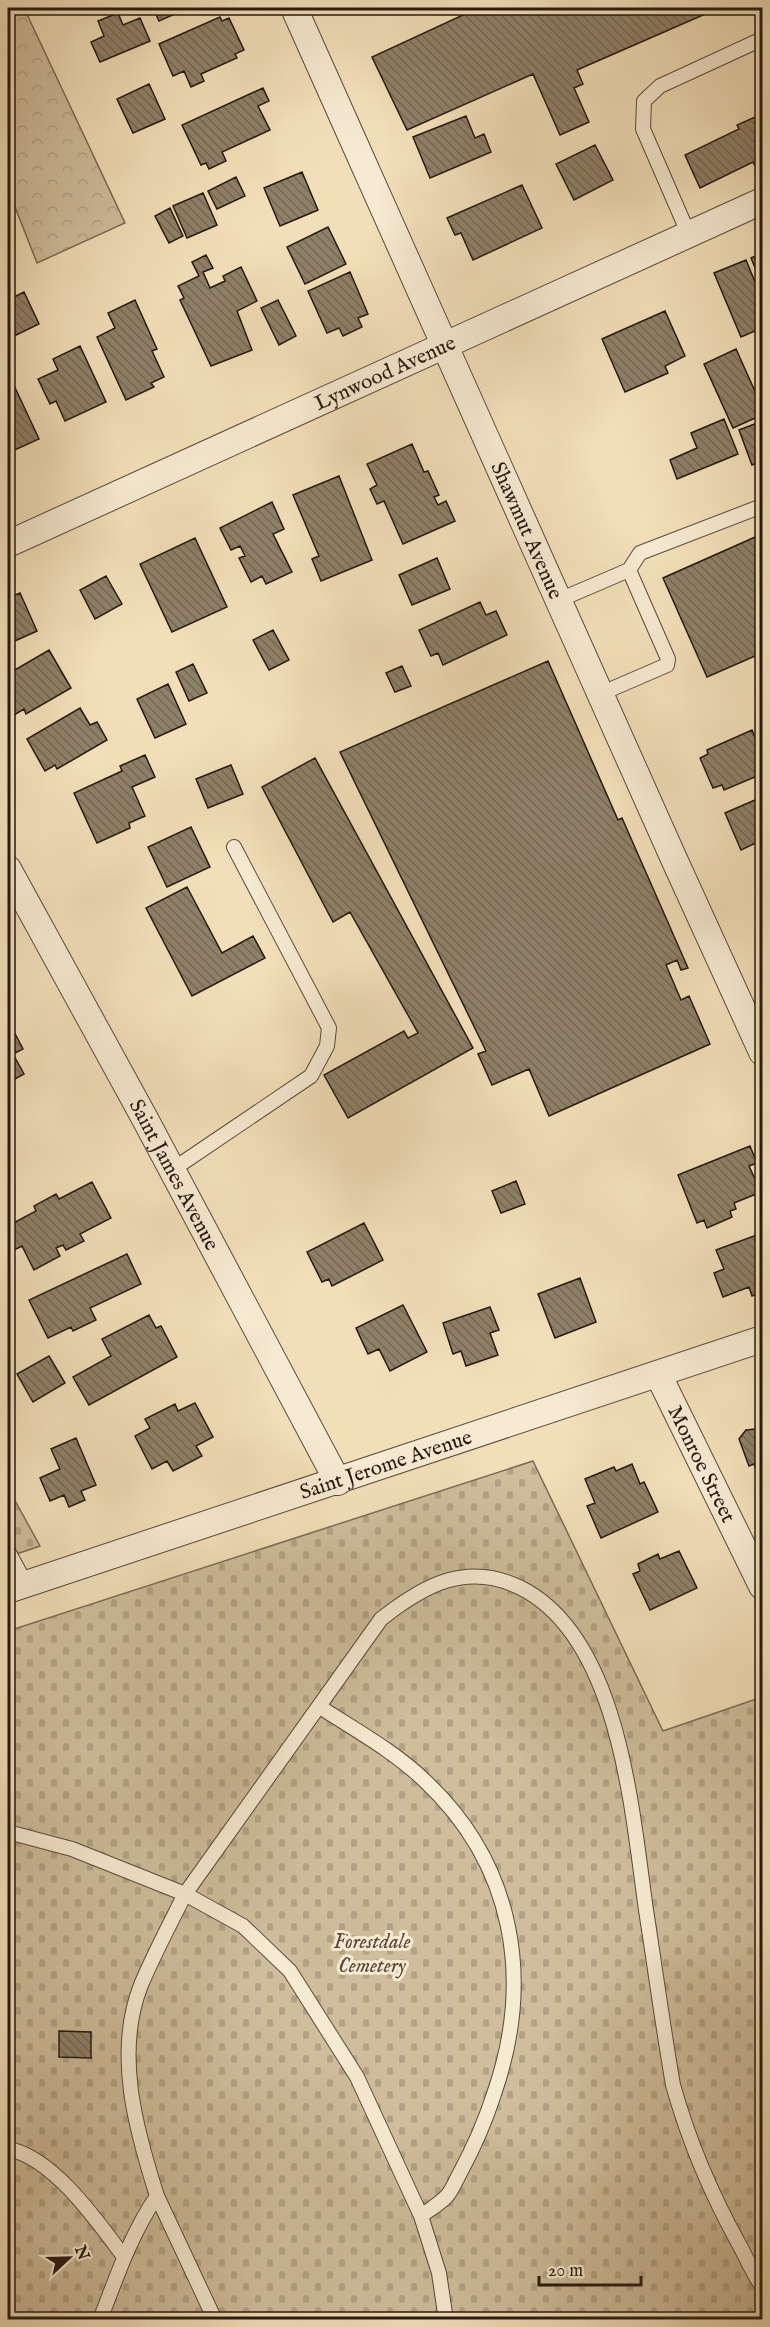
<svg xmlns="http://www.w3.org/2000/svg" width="770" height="2327" font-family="'IM FELL English',serif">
	<defs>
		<pattern id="forest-crowns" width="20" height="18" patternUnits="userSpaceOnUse" patternTransform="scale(1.5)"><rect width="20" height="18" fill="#cfbd9c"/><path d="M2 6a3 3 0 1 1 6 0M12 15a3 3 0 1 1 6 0" fill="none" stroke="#b2a285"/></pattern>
		<pattern id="cemetery-stones" width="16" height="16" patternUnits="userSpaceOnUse" patternTransform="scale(1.5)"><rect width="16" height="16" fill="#cfbd9c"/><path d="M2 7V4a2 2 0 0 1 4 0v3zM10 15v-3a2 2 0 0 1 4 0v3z" fill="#b2a285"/></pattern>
		<pattern id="building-back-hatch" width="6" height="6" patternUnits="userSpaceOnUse" patternTransform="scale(1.5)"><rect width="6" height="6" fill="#8f8068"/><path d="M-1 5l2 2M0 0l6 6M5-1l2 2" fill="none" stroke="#756854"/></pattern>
	</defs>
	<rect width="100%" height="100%" fill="#f2dfb9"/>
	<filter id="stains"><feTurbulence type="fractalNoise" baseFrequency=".00333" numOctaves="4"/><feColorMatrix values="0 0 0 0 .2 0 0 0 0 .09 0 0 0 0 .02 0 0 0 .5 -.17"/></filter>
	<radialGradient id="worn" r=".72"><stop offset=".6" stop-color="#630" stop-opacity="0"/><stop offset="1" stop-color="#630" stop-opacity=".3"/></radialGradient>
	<path fill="url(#forest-crowns)" stroke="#7a6b56" stroke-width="1.5" d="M8,8H24L125,223L37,263L8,189Z"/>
	<path fill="url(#cemetery-stones)" stroke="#7a6b56" stroke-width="1.5" d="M533,1461L663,1731L762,1697V2319H8V1631Z
		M8,1488L40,1546L8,1557Z"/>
	<path fill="url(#building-back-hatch)" stroke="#241910" stroke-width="1.5" d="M153,8H172L175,14L159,21Z
		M478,8H525L527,11L534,8H719L577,70L583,84L574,88L589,122L560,135L533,74L407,130L372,57Z
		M118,13L123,25L140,18L150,41L100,62L91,42L104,36L98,21Z
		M220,17L222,21L229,18L244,50L235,54L237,58L201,74L204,81L191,87L184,71L173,76L159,44Z
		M149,84L165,119L133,133L117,99Z
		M263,88L269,101L258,106L270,130L222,152L226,161L209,169L206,163L201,165L182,125Z
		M762,114V165L756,168L753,162L700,188L685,155L739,129L737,125Z
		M466,116L475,138L484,134L491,152L430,178L413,137Z
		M595,145L613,180L574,200L556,164Z
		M302,172L318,210L280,226L264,188Z
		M236,177L245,196L217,209L208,191Z
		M522,185L542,228L473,260L461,233L455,235L447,218Z
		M203,193L217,225L187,238L173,206Z
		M170,208L183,236L169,243L155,216Z
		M328,227L346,264L305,284L287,247Z
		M762,253V285L751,258Z
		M206,255L213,268L203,272L210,288L225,281L223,276L241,267L257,301L237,311L252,350L211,366L180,300L184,298L178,286L199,276L192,262Z
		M746,260L762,299V328L741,337L714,273Z
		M350,272L368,314L358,318L362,327L343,336L339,328L327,333L308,291Z
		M24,292L39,324L8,339V300Z
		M135,300L157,349L152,351L164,377L151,383L154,387L126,400L97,337L115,328L108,313Z
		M278,300L296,336L279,345L261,308Z
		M665,311L685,356L665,366L668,373L625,392L602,339Z
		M80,346L106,402L65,421L56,401L50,404L38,379L58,370L53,359Z
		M736,349L762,407V415L733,428L704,364Z
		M11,379L39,439L8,453V381Z
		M724,419L738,454L677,479L670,460L697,448L691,433Z
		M762,421V461L752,465L739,430Z
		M412,444L424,472L428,471L439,495L434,497L438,505L446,501L455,521L403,544L384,501L377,504L370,489L377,485L367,464Z
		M339,476L372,560L321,581L312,559L319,556L293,495Z
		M272,502L284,529L273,534L292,572L266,584L262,576L251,582L239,558L245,556L240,546L231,550L220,528Z
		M762,534V653L707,677L663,578Z
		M195,538L227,607L172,632L140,564Z
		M437,558L450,589L412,605L399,575Z
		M106,576L122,604L95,619L80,590Z
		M20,593L37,631L8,644V598Z
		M480,602L486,615L496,611L507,635L443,665L438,653L431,656L419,630Z
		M273,630L289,660L269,670L253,640Z
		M49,650L71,688L26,714L24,709L14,715L8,704V674Z
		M548,661L618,820L622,818L688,968L681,970L677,960L666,965L681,1000L689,996L710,1044L549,1116L529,1069L492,1085L478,1054L486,1051L340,752Z
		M193,664L207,693L189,701L176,672Z
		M402,666L411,686L395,692L386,673Z
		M168,684L186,724L155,738L137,699Z
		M80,708L90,725L97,722L107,740L57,769L55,765L45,771L27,739Z
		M752,730L762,754V774L724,790L722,785L713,788L700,758L708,754L707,750Z
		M145,755L155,777L132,787L145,816L129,823L130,828L97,843L74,793L122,771L120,766Z
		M315,758L473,1048L348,1118L324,1075L404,1031L408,1038L418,1033L350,912L333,922L262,787Z
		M231,765L243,794L208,808L196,779Z
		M762,797V840L741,850L725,813Z
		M191,827L210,867L167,887L148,847Z
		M187,887L222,953L253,936L265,958L192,996L146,908Z
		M11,1026L23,1049L13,1054L24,1074L8,1083V1028Z
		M750,1146L757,1163L749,1166L761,1192L734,1203L736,1209L730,1211L732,1217L707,1228L704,1220L697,1223L678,1175Z
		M516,1181L525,1204L501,1213L492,1191Z
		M92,1182L111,1218L80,1234L84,1241L66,1250L63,1245L56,1248L60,1256L34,1270L22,1246L12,1251L8,1241V1226L36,1211L34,1206L56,1194L59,1199Z
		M364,1223L383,1260L332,1286L329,1279L322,1282L307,1252Z
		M762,1233V1292L752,1296L749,1287L723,1297L714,1273L724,1269L716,1250Z
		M127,1254L141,1284L90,1308L96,1320L73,1331L71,1327L48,1338L29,1300Z
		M580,1278L596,1322L555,1338L538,1294Z
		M403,1305L427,1352L390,1371L379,1349L368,1354L356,1328Z
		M490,1307L499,1330L490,1333L498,1355L466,1366L461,1351L453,1354L443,1323Z
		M149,1315L156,1328L161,1326L177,1357L89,1405L73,1377L111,1356L102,1339Z
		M49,1356L65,1383L33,1402L17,1374Z
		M195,1403L213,1437L196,1446L202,1456L173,1471L167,1461L152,1469L135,1436L150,1428L145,1419L175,1404L178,1411Z
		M762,1422V1485L754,1464L749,1466L739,1439L746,1430L756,1429Z
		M76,1438L96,1485L81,1491L85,1500L69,1507L64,1495L50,1501L40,1478L60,1469L51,1449Z
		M632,1464L640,1484L644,1482L658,1512L601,1538L587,1506L595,1503L585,1479L614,1467L616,1471Z
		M679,1551L697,1588L650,1610L633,1574L640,1571L638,1564L658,1554L660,1559Z
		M59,2031L91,2032V2058L59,2057Z"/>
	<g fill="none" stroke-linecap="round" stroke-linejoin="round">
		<g stroke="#584a3a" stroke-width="16">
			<path id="lane" d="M689,235L643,129L644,101L660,86L762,39
				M559,600L629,570
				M600,694L667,665L668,659L629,570L640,553L762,506
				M172,1170L311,1076L327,1046L329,1028L234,847
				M8,1551L26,1584
				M320,1707C355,1730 394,1751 424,1780C514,1864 534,1979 494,2094C485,2122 474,2147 460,2173C456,2180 452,2191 446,2197C439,2204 429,2210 421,2216
				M8,1832L72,1849L185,1894L381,1619C424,1585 467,1561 521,1588C620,1638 632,1812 646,1910C655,1968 663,2027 673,2085C689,2142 711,2194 740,2246C747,2259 753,2274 762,2286
				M8,2149C53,2157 98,2222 124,2257
				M157,2196L215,2320
				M100,2320C117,2276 131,2234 157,2196C136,2130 114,2053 141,1985C154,1954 170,1924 185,1894L243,1926L290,1971L357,2077L421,2216L439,2273L446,2320"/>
		</g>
		<g stroke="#584a3a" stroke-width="28">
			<g id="street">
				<path id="s1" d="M294,8L674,859L762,1052"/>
				<path id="s2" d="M8,544L762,201"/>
				<path id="s3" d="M8,869L144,1117L338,1482"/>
				<path id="s4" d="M658,1374L762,1586"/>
				<path id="s5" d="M8,1590L762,1339"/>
			</g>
		</g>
		<use href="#lane" stroke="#f7ead2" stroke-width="14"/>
		<use href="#street" stroke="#f7ead2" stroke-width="26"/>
	</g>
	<g text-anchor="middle" stroke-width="6" stroke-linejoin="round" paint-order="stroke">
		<g font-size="21" fill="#241910" stroke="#f7ead2">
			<text dy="7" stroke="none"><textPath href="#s2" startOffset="414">Lynwood Avenue</textPath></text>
			<text dy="7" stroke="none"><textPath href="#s1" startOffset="572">Shawmut Avenue</textPath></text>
			<text dy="7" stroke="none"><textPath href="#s3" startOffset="348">Saint James Avenue</textPath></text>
			<text dy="7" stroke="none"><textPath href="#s4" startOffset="100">Monroe Street</textPath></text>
			<text dy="7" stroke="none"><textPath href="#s5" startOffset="398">Saint Jerome Avenue</textPath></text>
		</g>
		<g font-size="21" font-style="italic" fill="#574a3a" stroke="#f7ead2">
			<text x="372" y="1948">Forestdale<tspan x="372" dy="24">Cemetery</tspan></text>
		</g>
	</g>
	<rect width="770" height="2327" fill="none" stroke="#f2dfb9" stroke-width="30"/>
	<rect x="9" y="9" width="752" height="2309" fill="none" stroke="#241910" stroke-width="3"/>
	<rect x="15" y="15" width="740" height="2297" fill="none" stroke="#241910" stroke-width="1.5"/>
	<g transform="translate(69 2258) rotate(68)" stroke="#f7ead2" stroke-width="4.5" paint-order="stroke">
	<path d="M0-4.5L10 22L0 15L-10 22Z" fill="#241910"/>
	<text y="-9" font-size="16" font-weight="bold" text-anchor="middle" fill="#241910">N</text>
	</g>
	<path d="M539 2276v9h102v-9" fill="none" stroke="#241910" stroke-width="3"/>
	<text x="548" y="2276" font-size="18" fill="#241910" stroke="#f7ead2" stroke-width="4.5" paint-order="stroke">20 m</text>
	<rect width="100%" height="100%" filter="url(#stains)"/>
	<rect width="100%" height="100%" fill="url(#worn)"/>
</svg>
